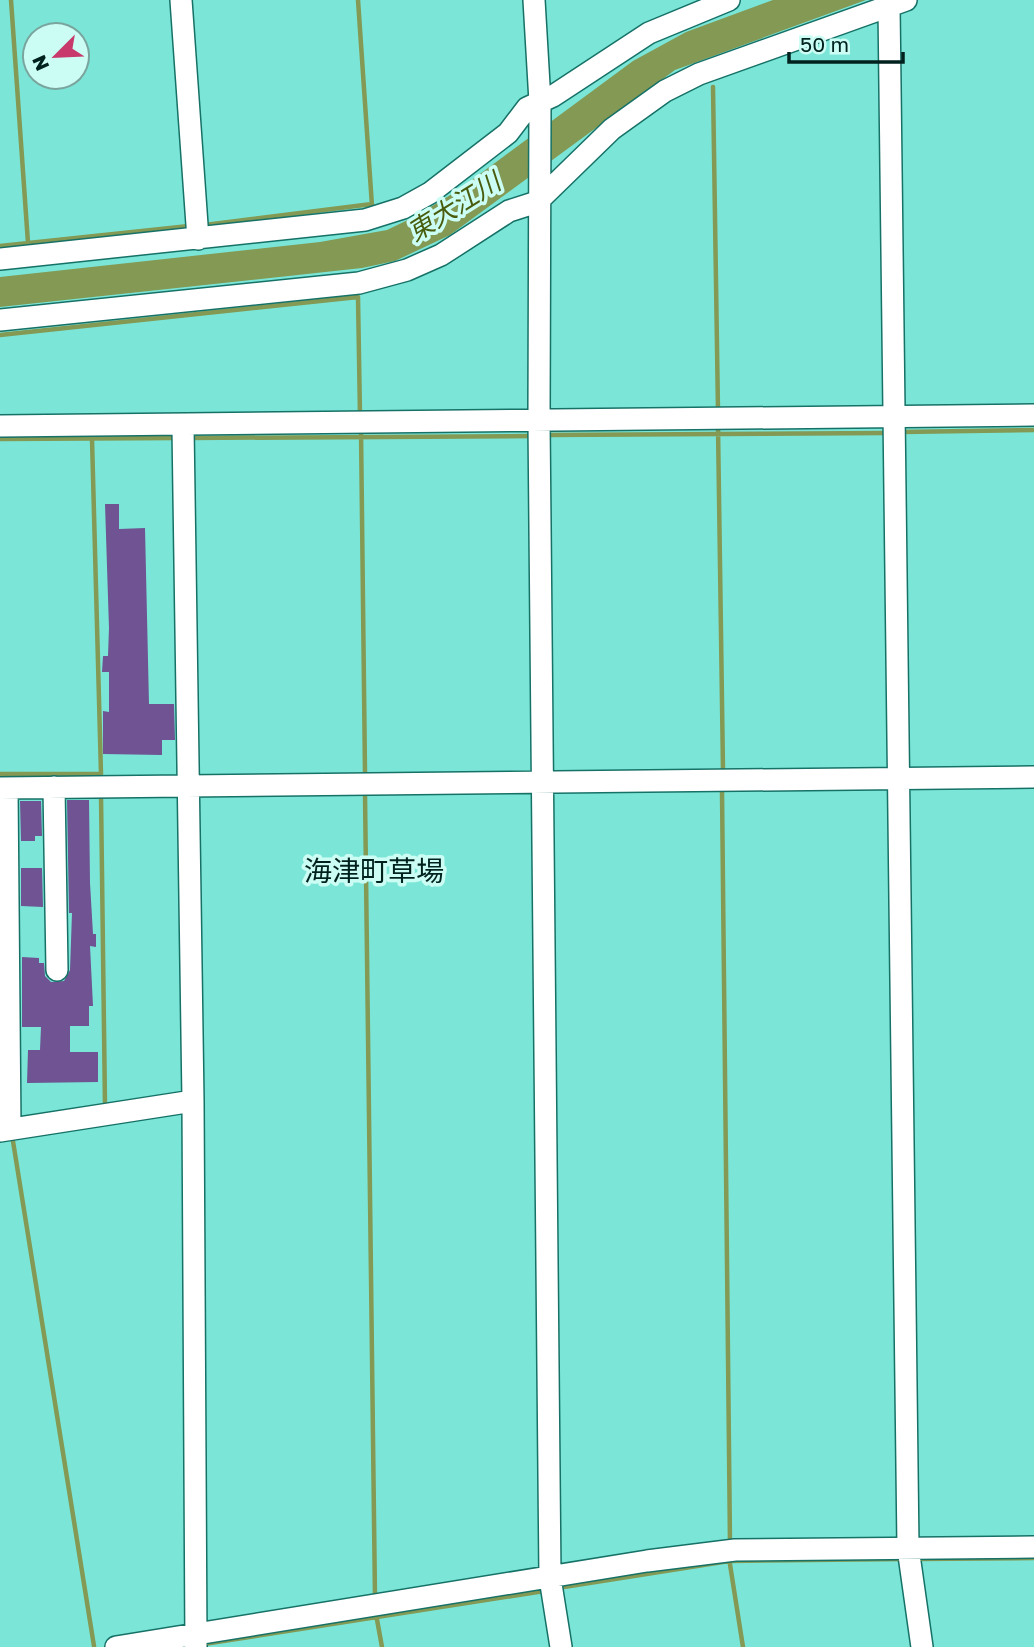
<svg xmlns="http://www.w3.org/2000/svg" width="1034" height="1647" font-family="'Golos Text','Noto Sans JP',sans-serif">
	<rect width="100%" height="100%" fill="#7be6d7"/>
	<path fill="#839954" d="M773,0H866L675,70L450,235L395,261L362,268L0,307V277L320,242L387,230L414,217L457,191L633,61L686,32Z"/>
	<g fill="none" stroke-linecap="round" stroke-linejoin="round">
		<path stroke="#839954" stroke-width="4.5" d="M11,0L28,243
			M358,0L372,206
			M713,87L718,411
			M205,225L372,204
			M0,246L189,226
			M0,335L358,297L360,416
			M718,427L723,770
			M361,430L365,773
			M901,432L1034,430
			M548,435L887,433
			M190,438L533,436
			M0,439L178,438
			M0,774H101L92,439
			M722,791L730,1544
			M365,794L375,1598
			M101,1106H105L101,795
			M12,1135L94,1646
			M729,1558L743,1647
			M917,1559L1034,1558
			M564,1587L729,1561L904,1559
			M376,1614L382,1647
			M204,1644L544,1591"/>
	</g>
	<path fill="#6f5392" d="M105,504H119V529L145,528L149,704H174L175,740H162V755L103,754V711L109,712V672H102L103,656H108L109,628Z
		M67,800H89L90,883L93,934H96V947L90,946L93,1006H89V1026H70V1052H98V1082L27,1083L28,1050H40L41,1027H22V957L39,958V963H44L45,976L51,982L64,981L70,970L72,913H69Z
		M20,801H41L42,836H35V841H21Z
		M21,868H42L43,907L21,906Z"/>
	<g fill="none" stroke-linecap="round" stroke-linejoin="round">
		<g stroke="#167167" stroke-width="24">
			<path id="minor" d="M181,0L198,239
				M534,0L540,102L539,421L550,1578L561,1647
				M889,6L908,1548L922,1647
				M0,259L365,220L403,208L430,193L508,133L527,108L553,96L649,33L729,0
				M0,320L359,283L407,270L441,255L509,211L537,202L612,129L665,91L699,74L906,0
				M0,426L1034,415
				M183,427L193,1101L196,1647
				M54,787L57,970
				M0,788L1034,777
				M7,788L10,1129
				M0,1131L193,1101
				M116,1647L647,1561L735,1550L1034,1547"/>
		</g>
		<use href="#minor" stroke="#fff" stroke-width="21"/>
	</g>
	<g text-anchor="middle" stroke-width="7" stroke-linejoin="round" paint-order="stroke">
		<g font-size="26" font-style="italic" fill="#485c0e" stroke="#ccfdf4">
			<text transform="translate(454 207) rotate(-32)" y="9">東大江川</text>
		</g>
		<g font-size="28" fill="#00221e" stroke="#ccfdf4">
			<text x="374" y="881">海津町草場</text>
		</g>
	</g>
	<g transform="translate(56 56) rotate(246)"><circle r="33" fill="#ccfdf4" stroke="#7aa59e" stroke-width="2"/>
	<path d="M0-5L12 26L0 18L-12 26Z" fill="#c73a6b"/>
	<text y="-10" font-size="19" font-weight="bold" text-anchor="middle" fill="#00221e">N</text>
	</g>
	<path d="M789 52v10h114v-10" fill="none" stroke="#00221e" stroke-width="3.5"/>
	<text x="800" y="52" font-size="21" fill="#00221e" stroke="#ccfdf4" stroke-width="5" paint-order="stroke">50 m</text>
</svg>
